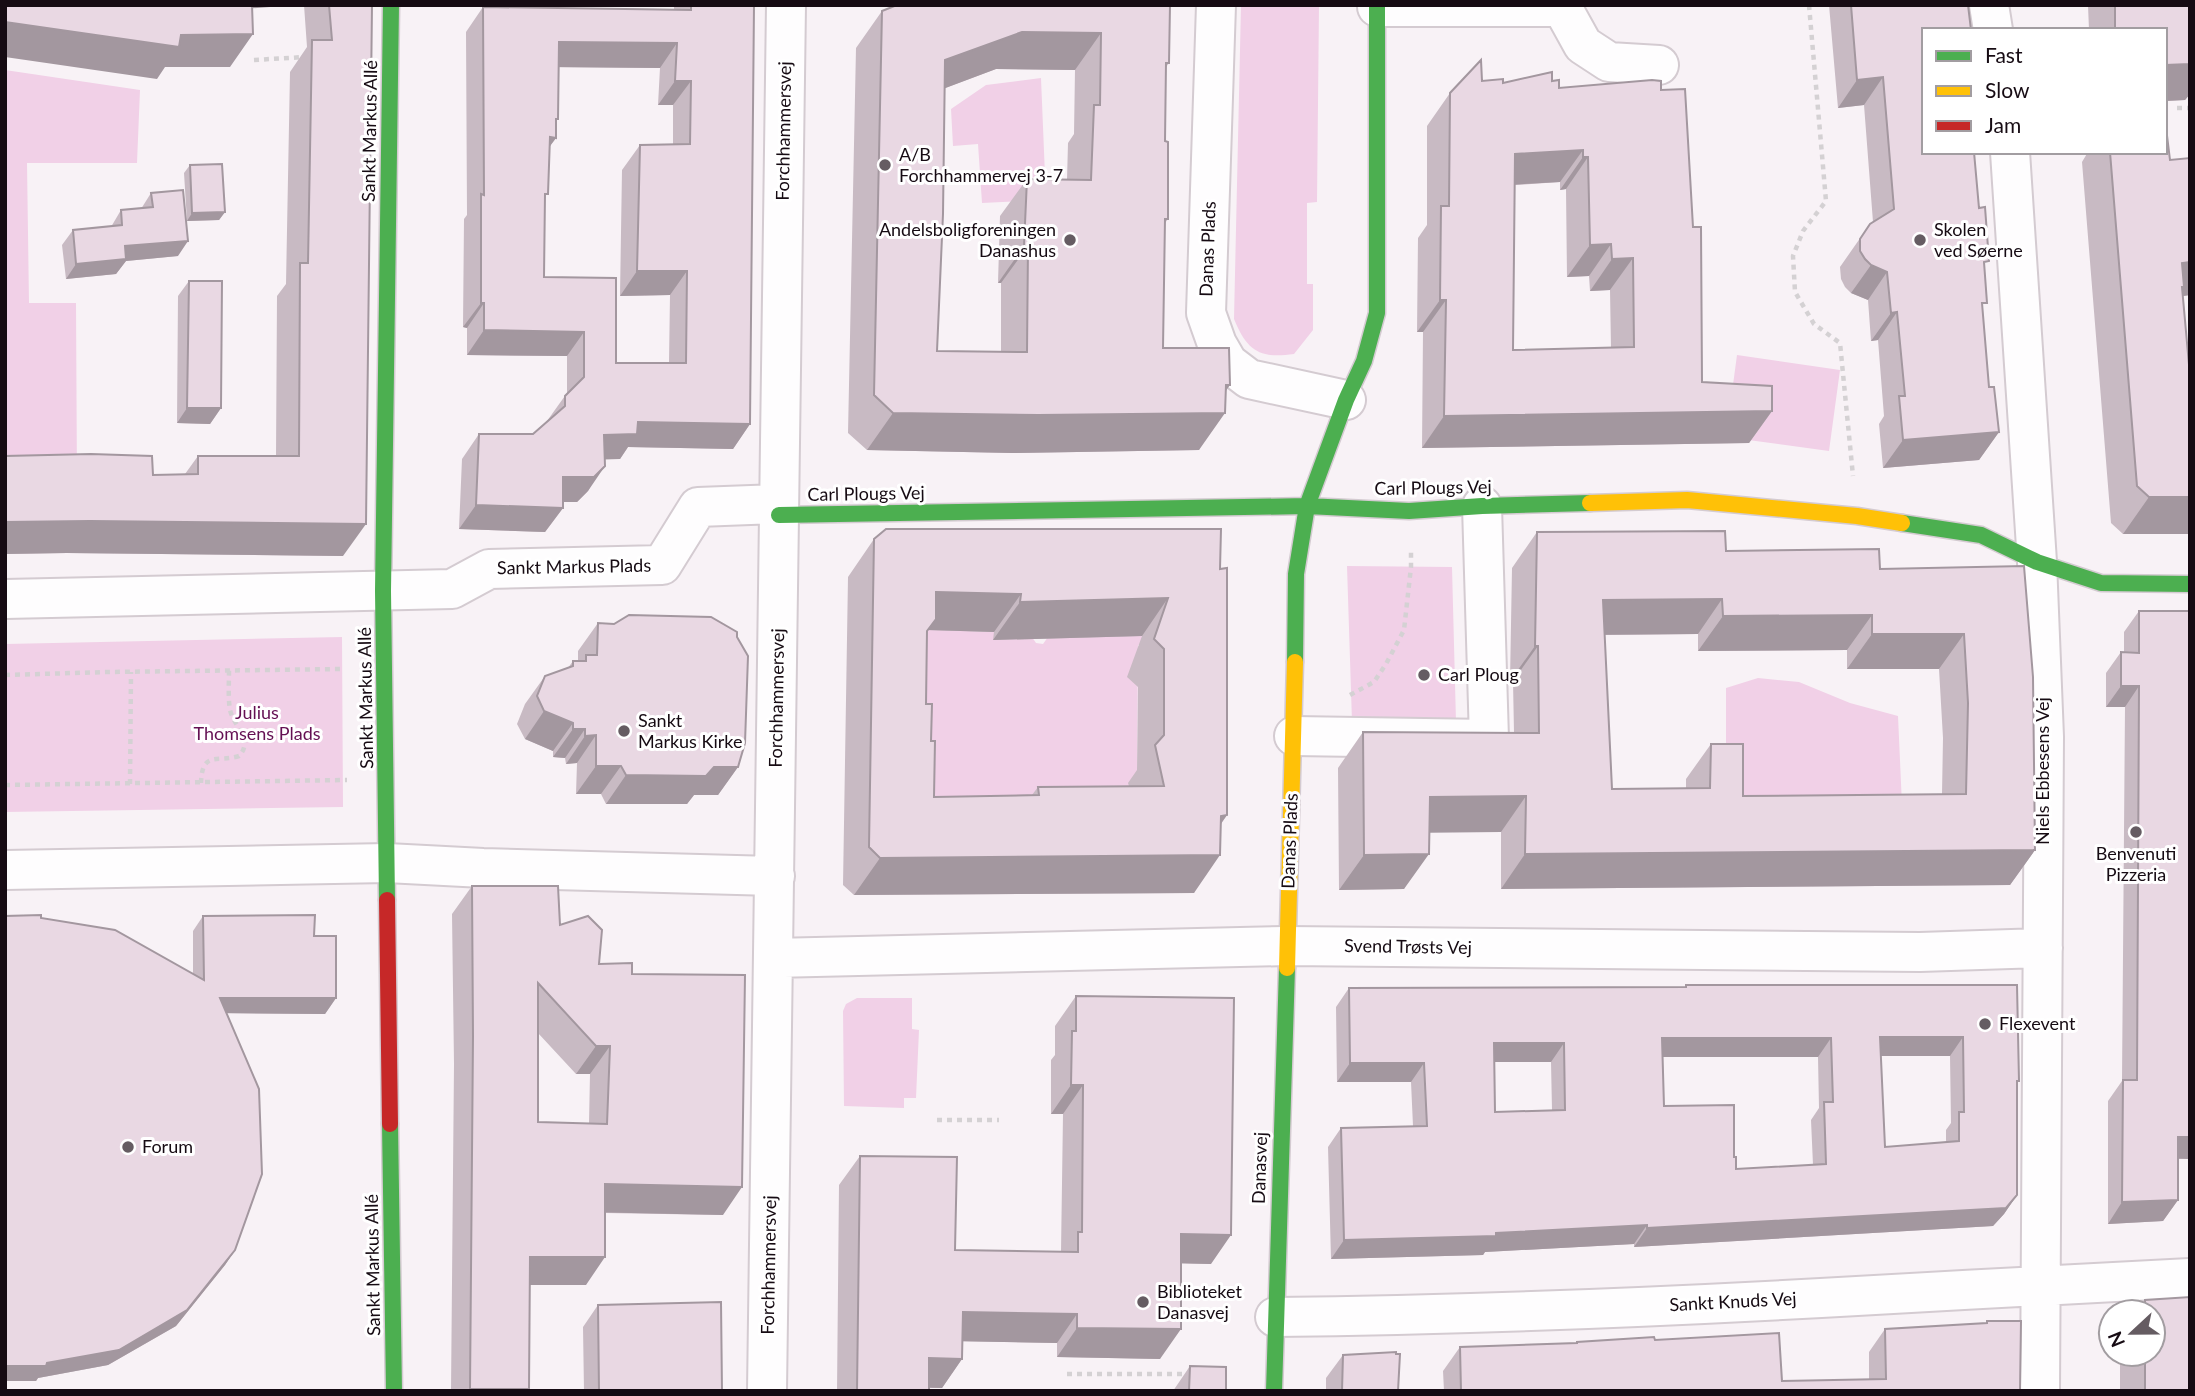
<svg xmlns="http://www.w3.org/2000/svg" width="2195" height="1396" font-family="Lato,sans-serif">
	<rect width="100%" height="100%" fill="#f8f2f6"/>
	<path fill="#f1d0e7" d="M1241,5H1319L1317,202L1307,203V284H1313V330L1294,354C1260,359 1247,351 1234,319Z
		M5,70L140,90L137,163H27L29,303H76L77,485L5,488Z
		M1041,78L1046,200L982,203L978,144L953,146L951,109L986,85Z
		M1737,355L1840,370L1829,451L1726,437Z
		M1347,566L1452,567L1456,722H1352Z
		M896,628L994,632L1032,637L1036,643L1043,644L1048,637L1143,634V644L1138,645L1137,775L1130,782V789L911,835Z
		M342,637L343,807L5,812V644Z
		M1758,678L1799,682L1850,703L1898,716L1902,805L1726,806V688Z
		M857,998H912V1029L919,1030L916,1098H904V1108L844,1106L843,1011L846,1004Z"/>
	<g fill="none" stroke-linecap="round" stroke-linejoin="round">
		<g stroke="#d4cbd1" stroke-width="42">
			<path id="street" d="M1216,5L1206,313L1217,344L1228,363L1249,379L1346,400
				M1989,5L1993,30
				M1377,7H1562
				M1562,7L1583,45L1609,62L1659,65
				M2010,152L2037,562L2044,737L2040,1391
				M5,599L452,589L489,569L662,565L698,507L779,504
				M1294,736L1489,739L1482,506
				M5,870L387,863L483,868L775,876
				M773,958L1286,946L1920,952L2043,948
				M1275,1317C1469,1315 1663,1307 1857,1296C1968,1290 2079,1283 2190,1278
				M767,1391L786,5"/>
		</g>
		<g stroke="#d4cbd1" stroke-width="19">
			<path id="fast" d="M779,515L1307,506L1409,511L1482,506L1590,503
				M1902,523L1981,535L2037,562L2101,583L2190,584
				M1295,662L1296,574L1307,506L1346,400L1364,361L1377,313V5
				M387,900L383,591L391,5
				M390,1124L394,1391
				M1274,1391L1287,968"/>
		</g>
		<g stroke="#d4cbd1" stroke-width="19">
			<path id="slow" d="M1590,503L1687,500L1857,516L1902,523
				M1287,968L1295,662"/>
		</g>
		<g stroke="#d4cbd1" stroke-width="19">
			<path id="jam" d="M387,900L390,1124"/>
		</g>
		<path stroke="#d4d1d3" stroke-width="4.5" stroke-dasharray="5 5" stroke-linecap="butt" d="M1809,5L1826,201L1803,231L1793,256L1795,292L1814,324L1840,343L1853,476
			M254,60L305,57
			M2177,108H2190
			M5,675L108,672L344,669
			M1350,695L1374,682L1386,664L1404,630L1411,567V551
			M201,783C202,750 217,763 239,756C254,740 234,727 230,710C228,698 229,683 229,670
			M130,784L131,672
			M5,785L347,780
			M937,1120H999
			M1067,1374H1189"/>
		<use href="#street" stroke="#fefdfe" stroke-width="38"/>
		<use href="#fast" stroke="#4caf50" stroke-width="16"/>
		<use href="#slow" stroke="#ffc107" stroke-width="16"/>
		<use href="#jam" stroke="#c62828" stroke-width="16"/>
	</g>
	<path fill="#c8bac3" fill-rule="evenodd" d="M304,5H372L343,556L67,553L5,554V456L153,475L185,474L198,456H276L277,296L286,284L290,72L307,47Z
		M674,5H754L750,424L733,449L628,447L620,459H605L588,491L577,502H563V508L545,532L459,529L462,459L479,434H533L547,421L567,393V356L467,355V328L463,327L464,219L467,215L466,32L483,7L674,9ZM559,67L660,68L658,105H673V144L640,145L622,170L620,296L670,295L669,363H616L544,277L545,199L550,146L556,138V121L558,119Z
		M1170,5L1169,63L1166,67L1165,141L1168,219L1165,223L1163,348L1226,390L1199,450L1012,453L867,450L848,433L856,48L882,11ZM996,69L1075,70L1074,134L1068,143L1067,180L1027,179L1000,216L998,283H1001V352L937,351L945,88Z
		M1829,5H1968L1924,30L1985,268L1982,309L1989,387L1999,432L1979,460L1883,468L1879,424L1884,416L1878,340L1871,341L1868,300L1851,293L1845,287L1841,279L1840,267L1870,224L1873,222L1864,105L1838,108Z
		M2088,5H2190V94L2185,100L2165,101V30H2089Z
		M1482,81L1503,83L1552,81L1559,88L1661,90L1693,227L1702,382L1772,411L1749,443L1422,448L1423,332H1417L1418,238L1427,225V126L1450,93ZM1560,182V190L1566,189L1567,277L1589,276L1590,291L1610,290L1611,348L1513,350L1515,185Z
		M2088,152H2165L2170,160L2190,295L2182,296L2190,534H2123L2111,523L2082,162Z
		M190,165L225,212L219,220L187,221L184,173Z
		M151,193L178,256L126,261L116,274L66,279L62,245L73,230L111,227L121,210L141,209Z
		M189,281L221,408L210,424L177,423L178,296Z
		M1537,532L1726,551L1880,569L2024,566L2035,850L2010,885L1501,889V832H1429L1404,889L1339,890L1338,768L1363,732L1514,733L1513,681H1510L1512,568ZM1698,634V651L1847,650V669H1939L1943,738L1942,794L1743,796L1711,744L1686,779V788L1612,789L1604,635Z
		M874,539L1220,569L1227,815L1221,824L1194,893L854,895L843,885L848,577ZM927,630L994,632L993,640L1142,636L1127,677L1138,687L1137,770L1128,783L1129,786L1038,787L1032,795L934,797L931,741L926,704Z
		M2139,611L2190,1159H2178V1200L2163,1221L2108,1224V1101L2122,1081L2125,707H2106V673L2121,652H2124V632Z
		M598,623L738,767L718,795H694L687,804H606L601,794H576L577,763L566,764L565,758L553,757V751L525,739L517,724L525,704L545,676L568,668L573,661H578V651Z
		M472,886L560,925L599,964L632,974L723,1215L605,1213L586,1285H530L527,1391H451L454,1064L452,914ZM538,1033L576,1074H590L589,1124L538,1122Z
		M203,916L314,936L336,998L325,1014L227,1013L235,1250L225,1265L176,1326L108,1365L38,1378L36,1381L41,918L193,973V931Z
		M1686,985H2017V1195L2004,1214L1993,1226L1634,1247V1244L1485,1252L1483,1255L1331,1259L1328,1147L1341,1128L1413,1126L1411,1082H1337L1336,1007L1349,988L1685,987ZM1881,1056H1950L1951,1123L1946,1130V1142L1885,1147ZM1663,1057H1818L1819,1108L1811,1120L1813,1165L1736,1169L1734,1157L1664,1106ZM1495,1062H1551L1552,1110L1495,1112Z
		M1076,996L1211,1264L1181,1263L1160,1359L1057,1357V1343L963,1341L962,1359L942,1388H929V1391H837L839,1185L860,1156L955,1250L1061,1252L1063,1114H1051V1060L1055,1055V1026Z
		M2190,1297V1391H2120V1354H2153V1312H2136L2145,1300Z
		M598,1305L722,1391H584L583,1327Z
		M1987,1321L2020,1391H1444L1443,1371L1460,1347L1576,1344L1577,1342L1655,1340L1782,1381L1869,1380V1352L1885,1329L1986,1323Z
		M1343,1355L1398,1391H1326V1378Z
		M1190,1366L1226,1391H1173Z"/>
	<path fill="#a3979f" d="M232,5H296L229,10Z
		M5,22L181,35L253,34L230,67H165L157,79L5,57Z
		M1022,32L1101,33L1075,70L996,69L919,98L945,60Z
		M559,42L677,43L660,68L542,67Z
		M2190,64V94L2185,100L2165,101V65Z
		M1883,77L1864,105L1838,108L1857,80Z
		M675,81H691L673,105H658Z
		M550,137L556,138L538,162Z
		M1583,150L1560,182L1492,186L1515,154Z
		M1583,157H1588L1566,189L1560,190Z
		M225,212L219,220L187,221L192,213Z
		M188,241L178,256L126,261L116,274L66,279L76,264L125,246Z
		M1611,244L1589,276L1567,277L1590,245Z
		M1024,246H1028L1001,283H998Z
		M1633,258L1610,290L1590,291L1612,259Z
		M2190,262V295L2177,297L2182,263Z
		M1871,265L1887,272L1868,300L1851,293Z
		M637,271H687L670,295L620,296Z
		M1440,300H1446L1423,332H1417Z
		M481,303H484L467,328L463,327Z
		M1897,312L1878,340L1871,341L1891,313Z
		M484,330L584,332L567,356L467,355Z
		M1230,385L1210,413H1225L1199,450L1012,453L867,450L893,413Z
		M187,408H221L210,424L177,423Z
		M1772,411L1749,443L1422,448L1444,416Z
		M638,422L750,424L733,449L628,447L620,459L587,460L604,435Z
		M1999,432L1979,460L1883,468L1903,440Z
		M605,466L588,491L577,502H545L563,477Z
		M2149,497H2190V534H2123Z
		M476,505L563,508L545,532L459,529Z
		M90,521L366,524L343,556L67,553L5,554V522Z
		M936,592L1021,594L994,632L927,630Z
		M1168,598L1142,636L993,640L1020,602Z
		M1722,599L1698,634L1578,635L1603,600Z
		M1872,615L1847,650L1698,651L1723,616Z
		M1872,634H1964L1939,669H1847Z
		M1535,646H1538L1513,681H1510Z
		M2121,686H2139L2125,707H2106Z
		M544,711L573,723L553,751L525,739Z
		M573,729H585L565,758L553,757Z
		M596,735L577,763L566,764L585,736Z
		M596,766H621L601,794H576Z
		M714,767H738L718,795H694L687,804H606L626,775Z
		M1526,796L1501,832L1405,833L1430,797Z
		M1227,815L1200,853L1221,816Z
		M2035,850L2010,885L1501,889L1525,854Z
		M1429,854L1404,889L1339,890L1364,855Z
		M1220,855L1194,893L854,895L880,858Z
		M220,998H336L325,1014L209,1013Z
		M1880,1037H1963L1950,1056H1867Z
		M1662,1038H1831L1818,1057H1649Z
		M1494,1043H1564L1551,1062H1481Z
		M596,1046H610L590,1074H576Z
		M1350,1063H1424L1411,1082H1337Z
		M1071,1085H1083L1063,1114H1051Z
		M2178,1137H2190V1159L2163,1158Z
		M605,1184L742,1187L723,1215L585,1212Z
		M2017,1195L2004,1214L1993,1226L1634,1247L1647,1228Z
		M2178,1200L2163,1221L2108,1224L2122,1202Z
		M1647,1225L1634,1244L1485,1252L1483,1255L1331,1259L1344,1240Z
		M1181,1234L1231,1235L1211,1264L1160,1263Z
		M235,1250L225,1265L176,1326L108,1365L38,1378L36,1381H5V1366L47,1363Z
		M530,1257H605L586,1285H511Z
		M963,1312L1077,1314L1057,1343L943,1341Z
		M1077,1328L1181,1329L1160,1359L1057,1357Z
		M929,1358L962,1359L942,1388L909,1387Z
		M470,1389H529L527,1391H469Z"/>
	<path fill="#e9d8e3" stroke="#a3979f" stroke-width="2" fill-rule="evenodd" d="M5,5H252L253,34L181,35L179,47L5,22Z
		M329,5H372L366,524L90,521L5,522V456L91,454L152,456L153,475L198,474V456H299L300,263H308L312,40H332Z
		M691,5H754L750,424L638,422L637,434L604,435L605,466L594,477H563V508L476,505L479,434H533L565,406V396L584,377V332L484,330V303H481V194L484,195L483,7L691,10ZM559,42L677,43L675,81H691L690,144L640,145L637,271H687L686,363H616V278L544,277L545,194H548L550,137L556,138V119H558Z
		M897,5H1170L1169,63H1166L1165,141L1168,142V219H1165L1163,348H1229L1230,385H1226L1225,413L1038,415L893,413L874,395L882,11ZM1022,32L1101,33L1100,105H1094L1091,180L1027,179L1024,246H1028L1027,352L937,351L943,214L945,60Z
		M1851,5H1968L1971,30H1924V152H1974L1979,208L1985,207L1989,261L1984,262L1987,303H1982L1989,387H1994L1999,432L1903,440L1899,396H1905L1897,312L1891,313L1887,272L1871,265L1865,259L1860,251V239L1870,224L1894,209L1883,77L1857,80Z
		M2115,5H2190V64L2165,65V30H2115Z
		M1481,60L1482,81L1503,79V83L1552,72V81L1559,80V88L1652,80L1661,81V90L1685,89L1693,227H1701L1702,382L1772,386V411L1444,416L1446,300H1440L1441,206H1449L1450,93ZM1583,150V157H1588L1590,245L1611,244L1612,259L1633,258L1634,347L1513,350L1515,154Z
		M2165,119L2170,160L2190,158V262L2182,263L2184,287H2182L2190,376V497H2149L2137,486L2110,152H2165Z
		M222,164L225,212L192,213L190,165Z
		M183,190L188,241L125,246L126,259L76,264L73,230L122,225L121,210L153,207L151,193Z
		M189,281H222L221,408H187Z
		M886,529H1221L1220,569L1227,568V815L1221,816L1220,855L880,858L869,847L874,539ZM936,592L1021,594L1020,602L1168,598L1154,639L1164,649V735L1155,745L1164,786L1038,787L1039,795L934,797L935,741H931L932,704H926L927,631L936,619Z
		M1725,531L1726,551L1879,549L1880,569L2024,566L2033,677L2035,850L1525,854L1526,796L1430,797L1429,854L1364,855L1363,732L1539,733L1538,646H1535L1537,532ZM1722,599L1723,616L1872,615V634H1964L1968,703L1966,794L1743,796V744H1711L1710,788L1612,789L1603,600Z
		M2139,611H2190V1137H2178V1200L2122,1202L2123,1080H2137L2139,686H2121V652L2139,653Z
		M629,615L711,617L737,632V637L748,656L745,743L738,767H714L706,776L626,775L621,766H596V735L585,736V729H573V723L544,711L537,696L545,676L573,666V661H586V655H597L598,623L614,624Z
		M472,886H558L560,925L588,916L602,930L599,964L632,963V974L745,975L742,1187L605,1184V1257H530L529,1389H470L473,1036ZM538,983L596,1046H610L607,1124L538,1122Z
		M41,915V918L115,930L204,980L203,916L315,915L314,936H336V998H220L259,1089L262,1174L235,1250L187,1310L119,1350L47,1363L46,1366H5V916Z
		M1686,985H2017L2019,1081H2017V1195L2006,1208L1647,1228V1225L1496,1233V1236L1344,1240L1341,1128L1427,1126L1424,1063H1350L1349,988L1686,987ZM1880,1037H1963L1964,1112H1959V1141L1885,1147ZM1662,1038H1831L1833,1102H1824L1826,1164L1736,1169V1157H1734V1105L1664,1106ZM1494,1043H1564L1565,1110L1495,1112Z
		M1076,996L1234,998L1231,1235L1181,1234V1329L1077,1328V1314L963,1312L962,1359L929,1358V1391H857L860,1156L957,1157L955,1250L1078,1252V1232H1082L1083,1085H1071L1072,1031H1076Z
		M2190,1297V1391H2145V1354H2153V1312H2145V1300Z
		M721,1302L722,1391H599L598,1305Z
		M1987,1321H2021L2020,1391H1461L1460,1347L1577,1343V1342L1654,1337L1655,1340L1779,1333L1782,1381L1886,1379L1885,1329L1987,1323Z
		M1396,1352V1354H1400L1398,1391H1342L1343,1355Z
		M1190,1366L1226,1367V1391H1189Z"/>
	<g fill="#655c62" stroke="#fff" stroke-width="2.5">
		<circle cx="885" cy="165" r="7"/>
		<circle cx="1070" cy="240" r="7"/>
		<circle cx="1920" cy="240" r="7"/>
		<circle cx="1424" cy="675" r="7"/>
		<circle cx="624" cy="731" r="7"/>
		<circle cx="2136" cy="832" r="7"/>
		<circle cx="1985" cy="1024" r="7"/>
		<circle cx="128" cy="1147" r="7"/>
		<circle cx="1143" cy="1302" r="7"/>
	</g>
	<g text-anchor="middle" stroke-width="6" stroke-linejoin="round" paint-order="stroke">
		<g font-size="18" fill="#160b13" stroke="#fff">
			<text transform="translate(370 131) rotate(-89)" y="6">Sankt Markus Allé</text>
			<text transform="translate(784 131) rotate(-89)" y="6">Forchhammersvej</text>
			<text transform="translate(1208 249) rotate(-88)" y="6">Danas Plads</text>
			<text transform="translate(1433 488) rotate(-1)" y="6">Carl Plougs Vej</text>
			<text transform="translate(866 494) rotate(-1)" y="6">Carl Plougs Vej</text>
			<text transform="translate(574 567) rotate(-1)" y="6">Sankt Markus Plads</text>
			<text transform="translate(366 698) rotate(-91)" y="6">Sankt Markus Allé</text>
			<text transform="translate(777 698) rotate(-89)" y="6">Forchhammersvej</text>
			<text transform="translate(2043 771) rotate(-90)" y="6">Niels Ebbesens Vej</text>
			<text transform="translate(1290 841) rotate(-88)" y="6">Danas Plads</text>
			<text transform="translate(1408 947) rotate(1)" y="6">Svend Trøsts Vej</text>
			<text transform="translate(1260 1168) rotate(-88)" y="6">Danasvej</text>
			<text transform="translate(373 1265) rotate(-91)" y="6">Sankt Markus Allé</text>
			<text transform="translate(769 1265) rotate(-89)" y="6">Forchhammersvej</text>
			<text transform="translate(1733 1302) rotate(-3)" y="6">Sankt Knuds Vej</text>
		</g>
		<g font-size="18" fill="#160b13" stroke="#fff" text-anchor="start">
			<text x="899" y="161">A/B<tspan x="899" dy="21">Forchhammervej 3-7</tspan></text>
			<text x="1056" y="236" text-anchor="end">Andelsboligforeningen<tspan x="1056" dy="21">Danashus</tspan></text>
			<text x="1934" y="236">Skolen<tspan x="1934" dy="21">ved Søerne</tspan></text>
			<text x="1438" y="681">Carl Ploug</text>
			<text x="638" y="727">Sankt<tspan x="638" dy="21">Markus Kirke</tspan></text>
			<text x="2136" y="860" text-anchor="middle">Benvenuti<tspan x="2136" dy="21">Pizzeria</tspan></text>
			<text x="1999" y="1030">Flexevent</text>
			<text x="142" y="1153">Forum</text>
			<text x="1157" y="1298">Biblioteket<tspan x="1157" dy="21">Danasvej</tspan></text>
		</g>
		<g font-size="18" fill="#641053" stroke="#fff">
			<text x="257" y="719">Julius<tspan x="257" dy="21">Thomsens Plads</tspan></text>
		</g>
	</g>
	<rect width="2195" height="1396" fill="none" stroke="#160b13" stroke-width="14"/>
	<rect x="1922" y="28" width="245" height="126" fill="#ffffff" stroke="#a29da1" stroke-width="2"/>
	<rect x="1936" y="51" width="35" height="10" fill="#4caf50" stroke="#a29da1" stroke-width="2"/>
	<text x="1985" y="63" font-size="21" fill="#160b13">Fast</text>
	<rect x="1936" y="86" width="35" height="10" fill="#ffc107" stroke="#a29da1" stroke-width="2"/>
	<text x="1985" y="98" font-size="21" fill="#160b13">Slow</text>
	<rect x="1936" y="121" width="35" height="10" fill="#c62828" stroke="#a29da1" stroke-width="2"/>
	<text x="1985" y="133" font-size="21" fill="#160b13">Jam</text>
	<g transform="translate(2132 1333) rotate(248)"><circle r="33" fill="#ffffff" stroke="#a29da1" stroke-width="2"/>
	<path d="M0-5L12 26L0 18L-12 26Z" fill="#655c62"/>
	<text y="-10" font-size="19" font-weight="bold" text-anchor="middle" fill="#160b13">N</text>
	</g>
</svg>
